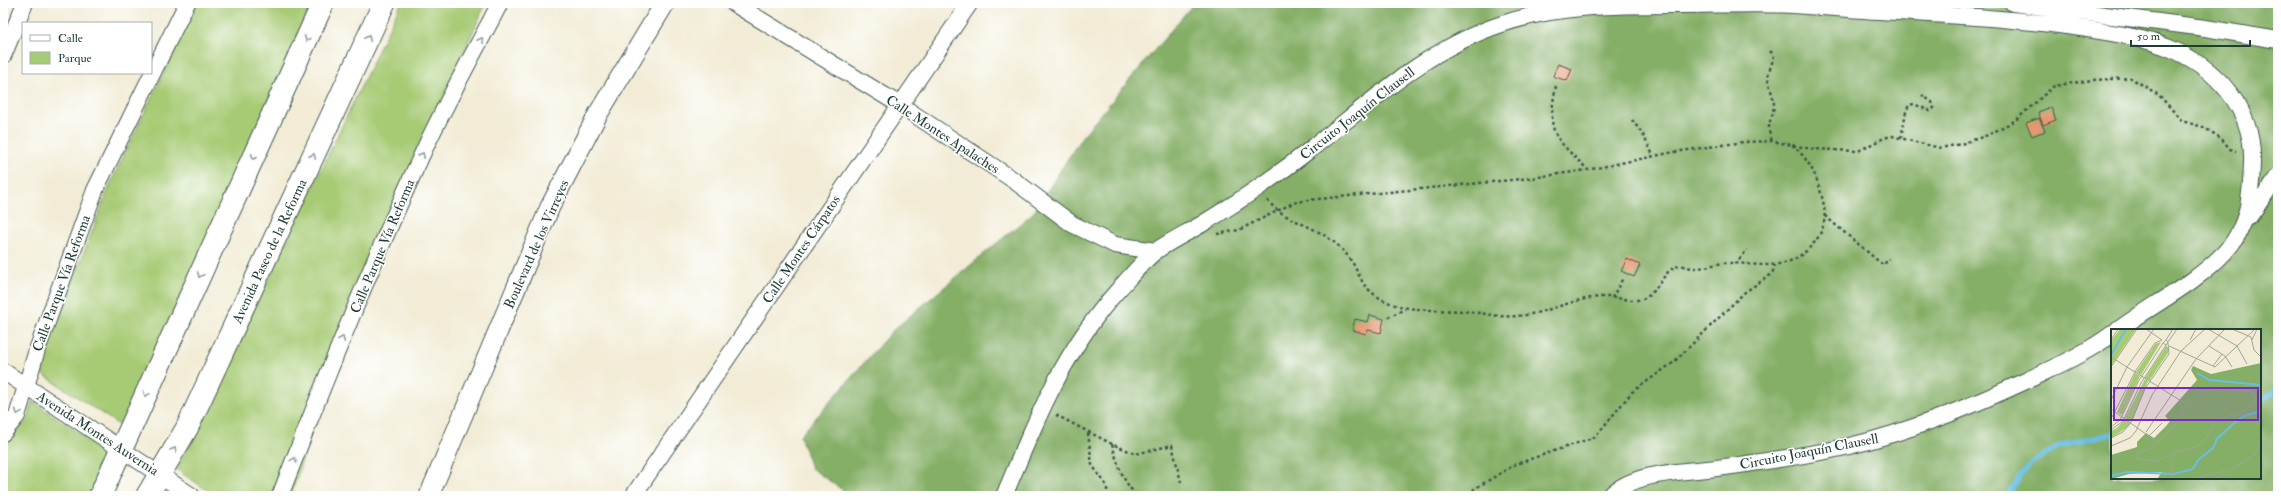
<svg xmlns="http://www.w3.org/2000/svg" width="2281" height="499" font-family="'IM FELL Double Pica',serif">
	<rect width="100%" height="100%" fill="#fff"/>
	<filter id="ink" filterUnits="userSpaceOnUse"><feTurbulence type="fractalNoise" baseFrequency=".025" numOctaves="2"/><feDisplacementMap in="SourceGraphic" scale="8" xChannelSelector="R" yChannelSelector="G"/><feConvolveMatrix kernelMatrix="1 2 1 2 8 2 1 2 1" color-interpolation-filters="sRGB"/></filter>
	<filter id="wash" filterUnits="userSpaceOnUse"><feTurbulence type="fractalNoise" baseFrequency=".012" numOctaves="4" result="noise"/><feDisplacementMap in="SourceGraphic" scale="16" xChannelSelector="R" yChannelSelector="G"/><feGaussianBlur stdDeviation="0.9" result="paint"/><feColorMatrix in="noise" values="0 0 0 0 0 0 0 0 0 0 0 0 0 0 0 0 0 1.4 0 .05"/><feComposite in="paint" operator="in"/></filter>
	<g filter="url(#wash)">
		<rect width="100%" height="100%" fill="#f2ecd6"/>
		<path fill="#a7cb75" stroke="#638454" d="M197,3H312L122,427L38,371L112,180Z
			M401,3H486L381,235L311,431L291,496H216L177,470Z
			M32,401L109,453L89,496H3V447L29,418Z"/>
		<path fill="#85af66" stroke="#52764d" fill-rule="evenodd" d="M1194,3H2278V496H851L811,468L800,436L892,331L1034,212L1081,138ZM2112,330H2260V478H2112Z"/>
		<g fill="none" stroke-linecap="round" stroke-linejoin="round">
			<path stroke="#68bfe5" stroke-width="5" d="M2260,400L2278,390
				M2006,496L2030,464L2059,446L2112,434"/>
		</g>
		<g id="blocks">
			<path fill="#e69670" d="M1558,64L1572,69L1567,81L1553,76Z
				M2051,107L2056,120L2043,125L2038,112Z
				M2039,118L2045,131L2032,136L2026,123Z
				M1627,259L1640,265L1634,277L1621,271Z
				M1370,315L1384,319L1381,333L1368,330L1366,334L1352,330L1355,319L1368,322Z"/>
		</g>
	</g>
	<g filter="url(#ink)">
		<use href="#blocks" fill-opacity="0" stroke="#3f574c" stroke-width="1"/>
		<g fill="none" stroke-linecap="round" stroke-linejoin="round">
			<g stroke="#3f574c" stroke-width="18">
				<path id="minor" d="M733,3L900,105L1012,179L1072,224L1115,245L1156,251
					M2013,3L2205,28L2278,40
					M3,56L25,3
					M2249,217L2278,176
					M3,371L192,496
					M3,433L17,416L37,350L95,190L187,3
					M280,496C325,379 372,262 425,148C448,99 475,51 500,3
					M633,496L970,3
					M1004,496C1036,420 1063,351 1119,289C1131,276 1143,261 1156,251C1170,241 1187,233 1202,224C1240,201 1276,176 1311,149C1372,101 1428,48 1502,24C1558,5 1619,5 1677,5C1716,5 1754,3 1792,5C1828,7 1863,11 1898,12C1966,16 2033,20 2100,31C2124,35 2147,39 2169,48C2216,67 2254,109 2252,162C2251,195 2249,227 2225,252C2195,284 2153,304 2118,330
					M1610,496C1635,470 1691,472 1725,467C1765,461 1806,456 1845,447C1910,432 1972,406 2032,378C2059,365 2088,352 2112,334"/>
			</g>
			<g stroke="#3f574c" stroke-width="21">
				<path id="tertiary" d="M429,496L550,207L598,114L665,3"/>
			</g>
			<g stroke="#3f574c" stroke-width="24">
				<path id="secondary" d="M100,496L323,3
					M147,496L187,428L384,3"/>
			</g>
			<path stroke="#3f574c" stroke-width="2.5" stroke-dasharray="3 3" stroke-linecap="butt" d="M1770,51L1774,55C1773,63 1768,70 1768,78C1769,87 1774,97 1774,105C1772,123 1765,122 1772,141
				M1556,86C1546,135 1554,136 1587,169
				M1632,120L1642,133L1653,155
				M1901,138L1906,112L1909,105L1914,104L1930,111L1934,108L1932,102L1922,95
				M1267,200C1284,221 1311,224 1331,240C1337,244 1343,250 1347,255C1356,265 1359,280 1368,289C1394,314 1430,309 1462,311C1480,312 1499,318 1517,316C1546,314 1573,298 1602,297C1614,296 1627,301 1638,300C1658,298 1662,268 1679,266C1684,265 1689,268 1693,268C1704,269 1715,263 1726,263C1761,263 1787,274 1813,244C1823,233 1826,220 1824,206C1819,181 1811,160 1791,144
				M1825,216L1883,265L1889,259
				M1217,234L1239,230L1293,203L1308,200L1531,178L1587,170L1674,152L1744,142L1772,141L1812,149L1858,151L1884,138L1892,136L1940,148L1961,144L1988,135L2016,120L2054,86L2092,80L2131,78L2159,95L2182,121L2203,127L2221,138L2230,149L2236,151
				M1735,264L1747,250
				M1612,298L1623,278
				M1388,317L1405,309
				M1056,415L1112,444L1136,454L1172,445L1181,482
				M1088,433L1092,465L1107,486V496
				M1112,444C1117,462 1123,484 1138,496
				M1470,496L1474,489L1516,464L1595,437L1632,392L1674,362L1745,292L1772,274L1775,265"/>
			<use href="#minor" stroke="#fff" stroke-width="16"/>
			<use href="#tertiary" stroke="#fff" stroke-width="19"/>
			<use href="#secondary" stroke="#fff" stroke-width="22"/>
		</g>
		<defs><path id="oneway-chevron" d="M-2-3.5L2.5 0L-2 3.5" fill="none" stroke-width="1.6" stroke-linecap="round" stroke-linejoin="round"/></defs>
		<g stroke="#8f9e9a">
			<use href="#oneway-chevron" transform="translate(368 38) rotate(-65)"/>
			<use href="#oneway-chevron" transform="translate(307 39) rotate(114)"/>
			<use href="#oneway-chevron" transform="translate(481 40) rotate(-63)"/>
			<use href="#oneway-chevron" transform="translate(422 155) rotate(-65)"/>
			<use href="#oneway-chevron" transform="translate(313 156) rotate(-65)"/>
			<use href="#oneway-chevron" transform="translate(254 157) rotate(114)"/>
			<use href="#oneway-chevron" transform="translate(200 275) rotate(114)"/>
			<use href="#oneway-chevron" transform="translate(342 339) rotate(-68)"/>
			<use href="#oneway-chevron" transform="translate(146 394) rotate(114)"/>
			<use href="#oneway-chevron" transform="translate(18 412) rotate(110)"/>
			<use href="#oneway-chevron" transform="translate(174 450) rotate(-61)"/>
			<use href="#oneway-chevron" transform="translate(294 460) rotate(-69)"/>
		</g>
	</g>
	<g text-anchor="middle" stroke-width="3" stroke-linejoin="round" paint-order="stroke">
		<g font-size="14" fill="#1f3d34" stroke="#fff">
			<text transform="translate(1357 113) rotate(-38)" y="5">Circuito Joaquín Clausell</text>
			<text transform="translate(943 134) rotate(33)" y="5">Calle Montes Apalaches</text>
			<text transform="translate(536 244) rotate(-66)" y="5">Boulevard de los Virreyes</text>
			<text transform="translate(382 246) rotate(-67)" y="5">Calle Parque Vía Reforma</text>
			<text transform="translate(801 249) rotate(-56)" y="5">Calle Montes Cárpatos</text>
			<text transform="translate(269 251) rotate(-65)" y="5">Avenida Paseo de la Reforma</text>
			<text transform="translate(61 283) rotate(-70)" y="5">Calle Parque Vía Reforma</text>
			<text transform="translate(98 433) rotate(33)" y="5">Avenida Montes Auvernia</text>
			<text transform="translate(1809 451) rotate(-11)" y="5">Circuito Joaquín Clausell</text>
		</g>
	</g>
	<g transform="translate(2111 329)">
		<rect width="150" height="150" fill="#f2ecd6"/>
		<path d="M9,0H25L0,37V12ZM50,13L30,46L25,43L44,15ZM55,17L58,19L57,24L38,52L34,49ZM24,44L29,47L11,86L6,83ZM34,50L37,52L21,93L14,89ZM14,90L20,94L17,98L0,109V102L6,99Z" fill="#a7cb75"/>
		<path d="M150,34V150H46L51,143L18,145L0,150V126L26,118V113L35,104L43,109L56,96L59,92L54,87L86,51L80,41L82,37L100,45Z" fill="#85af66"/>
		<path fill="none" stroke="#68bfe5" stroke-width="2" d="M0,26L15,0M86,44L98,51L150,56M0,147L16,143L63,145L82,140L87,131L102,119L106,110L122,95L133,87L150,82"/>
		<path fill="none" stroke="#9ea695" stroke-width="1" d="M35,0L51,11M97,0L126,17L136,35M121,0L140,8L143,21L150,28M0,11L7,0M55,11L62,0M79,11L85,0M141,11L146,0M57,13L55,11L52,14L55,16L66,0M58,17L104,38L144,0M98,17L114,27L121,38M0,28L75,75M102,37L111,25M0,38L26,0M102,60L140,62L144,66L145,73L130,84L105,90L96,108L86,118L64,123L46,132L26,130V124L39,120L62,99L76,75ZM0,71L16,38L43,0M0,80L46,113M0,90L25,41L44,14L51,11M0,98L9,91L27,53L52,14M0,101L12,92L30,54L55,16M35,103L85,30L114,0M39,106L51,94M0,109L12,103L20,93L35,58L58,25L57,14M0,117L19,109L25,102L41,66L70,22L94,0M62,150L60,131L65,124M80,150L114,142M105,150L143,126L150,113"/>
		<path fill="#7b2cbf" fill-opacity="0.15" stroke="#7b2cbf" stroke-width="2" d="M3,59H147V91H3Z"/>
		<rect width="150" height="150" fill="none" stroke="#1f3d34" stroke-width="2"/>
	</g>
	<rect width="2281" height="499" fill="none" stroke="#fff" stroke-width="16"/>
	<rect x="22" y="22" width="130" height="52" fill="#ffffff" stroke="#a5b1ae"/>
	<rect x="30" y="35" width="20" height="6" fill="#ffffff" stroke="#a5b1ae"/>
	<text x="58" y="42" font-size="12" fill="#1f3d34">Calle</text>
	<rect x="30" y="52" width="20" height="12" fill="#a7cb75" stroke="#a5b1ae"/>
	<text x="58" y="62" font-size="12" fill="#1f3d34">Parque</text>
	<path d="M2131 40v6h119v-6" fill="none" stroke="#1f3d34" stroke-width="2"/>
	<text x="2137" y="40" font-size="12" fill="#1f3d34" stroke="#ffffff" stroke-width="3" paint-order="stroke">50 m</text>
</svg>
